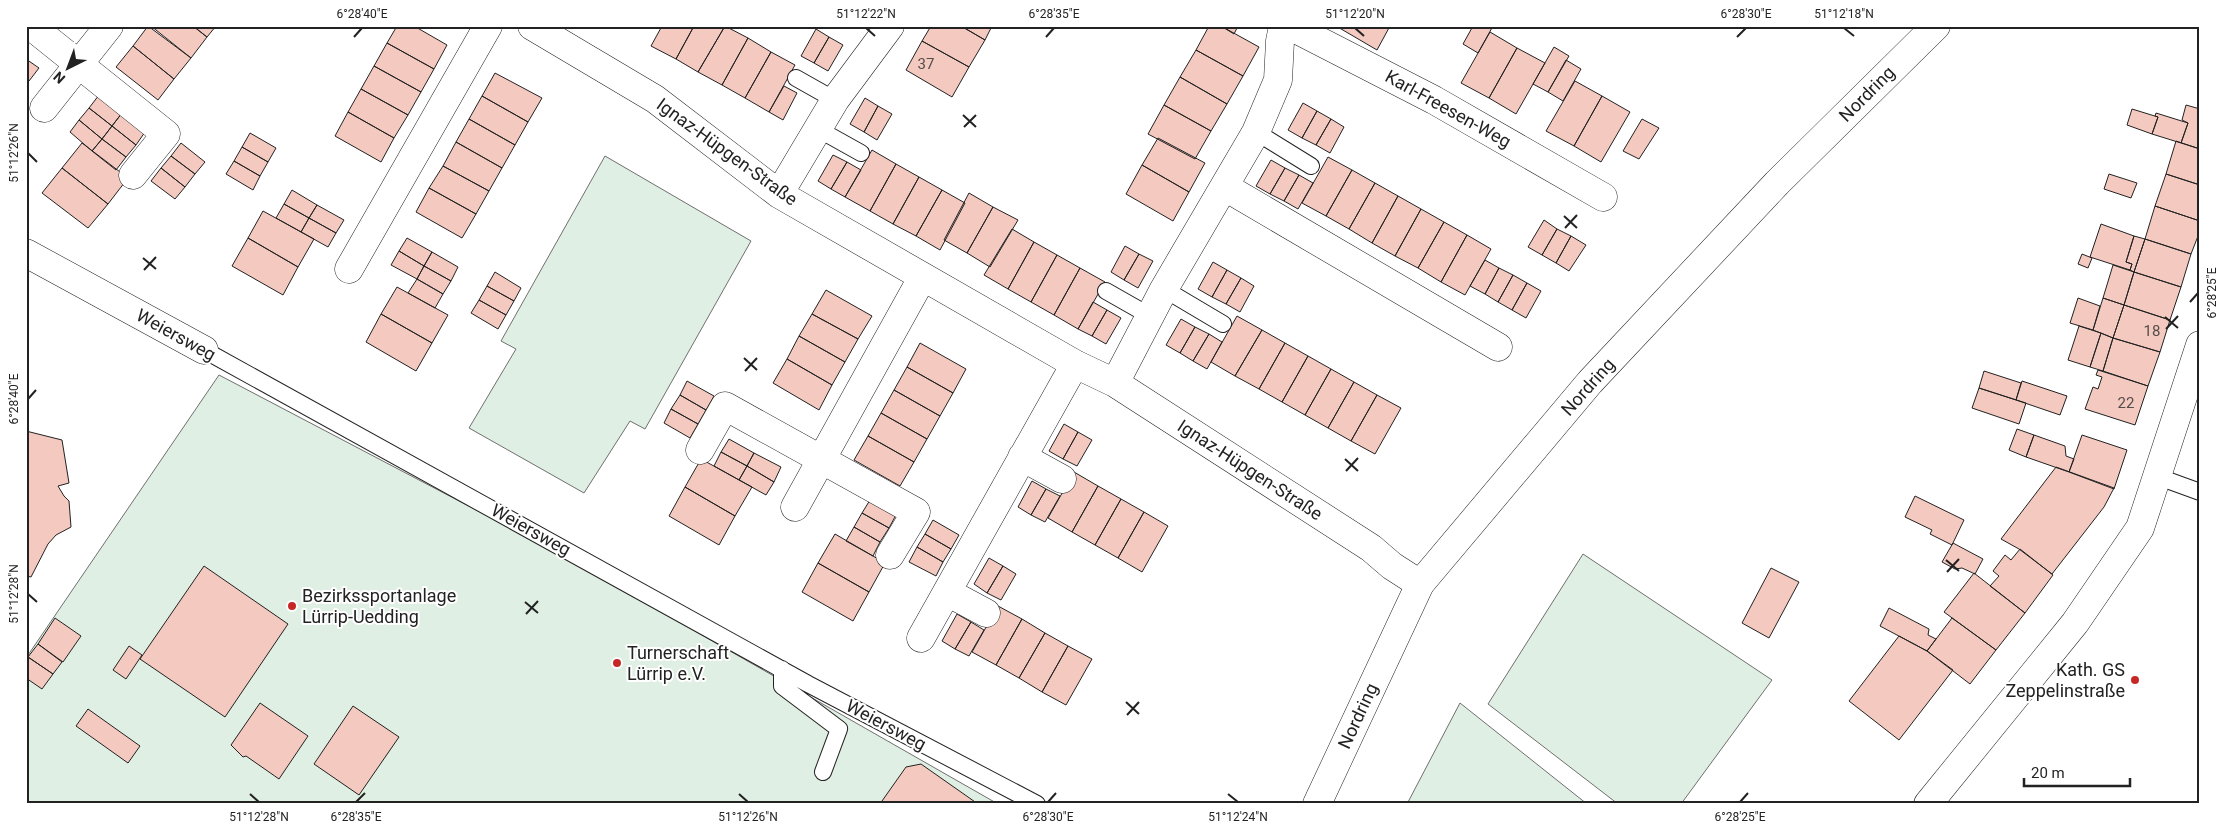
<svg xmlns="http://www.w3.org/2000/svg" width="2226" height="830" font-family="Roboto,sans-serif">
	<rect width="100%" height="100%" fill="#fff"/>
	<path fill="#e0efe3" stroke="#6f6f6f" d="M605,156L751,241L645,429L630,421L584,493L469,428L516,349L501,341Z
		M219,375L560,554L998,804H26V658Z
		M1583,554L1772,680L1681,804H1618L1488,704Z
		M1460,703L1587,804H1407Z"/>
	<path fill="#f3c9c0" stroke="#222" d="M148,26L191,58L174,79L133,46Z
		M151,26H193L207,37L191,58Z
		M193,26H216L207,37Z
		M397,26H414L447,45L434,69L387,43Z
		M662,26H694L676,59L651,46Z
		M694,26H725L698,72L676,59Z
		M725,26L748,38L722,85L698,72Z
		M931,26H961L985,40L969,67L922,41Z
		M961,26H992L985,40Z
		M1209,26H1221L1259,47L1243,76L1196,50Z
		M1221,26H1238L1234,34Z
		M1336,26H1390L1377,50Z
		M1473,26H1493L1478,53L1463,44Z
		M816,29L829,37L814,63L801,56Z
		M1490,32L1517,48L1489,98L1461,83Z
		M829,37L843,45L828,71L814,63Z
		M748,38L771,52L745,98L722,85Z
		M922,41L969,67L952,97L906,70Z
		M387,43L434,69L421,92L374,66Z
		M133,46L174,79L158,100L116,67Z
		M1554,47L1569,56L1548,92L1533,84Z
		M1517,48L1545,63L1516,114L1489,98Z
		M1196,50L1243,76L1227,104L1180,77Z
		M771,52L795,65L769,112L745,98Z
		M26,59L39,68L29,81L26,79Z
		M1566,60L1581,69L1563,101L1548,92Z
		M374,66L421,92L408,115L361,89Z
		M495,73L542,98L528,122L482,96Z
		M1180,77L1227,104L1211,131L1164,105Z
		M1575,81L1602,96L1574,146L1546,131Z
		M784,86L797,93L783,120L769,112Z
		M361,89L408,115L394,138L348,112Z
		M99,95L122,113L112,126L89,108Z
		M482,96L528,122L515,145L469,119Z
		M1602,96L1630,112L1601,162L1574,146Z
		M865,98L878,106L864,132L850,124Z
		M1303,103L1317,111L1302,138L1288,130Z
		M1164,105L1211,131L1195,159L1148,134Z
		M2186,105L2200,109V149L2181,143L2188,123L2182,120Z
		M878,106L892,114L877,140L864,132Z
		M89,108L112,126L102,139L79,120Z
		M2132,109L2158,117L2152,134L2127,125Z
		M1317,111L1331,119L1316,145L1302,138Z
		M348,112L394,138L381,162L335,136Z
		M122,113L145,132L136,145L112,126Z
		M2156,113L2188,123L2181,143L2152,134L2158,117L2155,116Z
		M469,119L515,145L502,168L456,142Z
		M1331,119L1344,127L1330,153L1316,145Z
		M1642,119L1659,128L1639,159L1623,151Z
		M79,120L102,139L92,151L70,132Z
		M112,126L136,145L126,157L102,139Z
		M250,133L276,148L268,162L242,147Z
		M1158,138L1205,163L1189,192L1142,165Z
		M102,139L126,157L116,170L92,151Z
		M2176,141L2200,149V185L2166,174Z
		M456,142L502,168L489,191L443,166Z
		M82,143L128,178L108,204L62,168Z
		M181,143L205,162L195,174L171,156Z
		M242,147L268,162L260,176L234,161Z
		M872,150L896,164L870,211L845,197Z
		M833,155L847,162L831,189L818,181Z
		M171,156L195,174L185,187L161,168Z
		M1328,157L1352,170L1326,216L1302,203Z
		M1271,160L1285,168L1270,194L1256,186Z
		M234,161L260,176L253,190L226,174Z
		M847,162L861,170L845,197L831,189Z
		M896,164L919,177L893,224L870,211Z
		M1142,165L1189,192L1173,221L1126,194Z
		M443,166L489,191L476,214L429,188Z
		M62,168L108,204L88,228L42,193Z
		M161,168L185,187L175,199L151,181Z
		M1285,168L1299,175L1284,201L1270,194Z
		M1352,170L1375,183L1349,229L1326,216Z
		M2109,174L2137,183L2131,198L2104,189Z
		M2166,174L2200,185V221L2155,206Z
		M1299,175L1313,183L1298,209L1284,201Z
		M919,177L942,190L916,236L893,224Z
		M1375,183L1398,196L1372,243L1349,229Z
		M429,188L476,214L462,238L416,212Z
		M292,190L317,205L309,218L284,204Z
		M942,190L965,203L940,250L916,236Z
		M969,193L993,207L967,253L944,240Z
		M1398,196L1421,209L1395,256L1372,243Z
		M284,204L309,218L301,232L276,218Z
		M317,205L344,220L336,233L309,218Z
		M2155,206L2200,221V231L2191,254L2145,239Z
		M993,207L1018,220L990,267L967,253Z
		M1421,209L1444,222L1418,268L1395,256Z
		M263,211L314,239L298,267L248,238Z
		M309,218L336,233L328,247L301,232Z
		M1544,220L1557,229L1542,255L1528,247Z
		M1444,222L1467,235L1441,282L1418,268Z
		M2101,224L2134,236L2126,262L2132,264L2130,270L2090,257Z
		M1012,229L1034,242L1008,289L984,275Z
		M1557,229L1571,236L1556,263L1542,255Z
		M1467,235L1491,249L1465,295L1441,282Z
		M1571,236L1586,245L1569,271L1556,263Z
		M2134,236L2145,239L2134,272L2130,270L2132,264L2126,262Z
		M248,238L298,267L283,295L232,266Z
		M407,238L432,252L424,266L399,251Z
		M2145,239L2191,254L2181,287L2134,272Z
		M1034,242L1057,255L1031,302L1008,289Z
		M1125,246L1139,254L1124,280L1111,272Z
		M399,251L424,266L417,279L391,265Z
		M432,252L458,267L451,281L424,266Z
		M1139,254L1153,261L1138,288L1124,280Z
		M2082,254L2092,258L2088,268L2078,264Z
		M1057,255L1080,268L1054,315L1031,302Z
		M1485,260L1499,268L1485,294L1470,286Z
		M1213,262L1227,270L1212,297L1198,289Z
		M2113,265L2134,272L2124,305L2103,298Z
		M424,266L451,281L443,294L417,279Z
		M1080,268L1105,282L1078,329L1054,315Z
		M1499,268L1513,275L1498,302L1485,294Z
		M1227,270L1241,278L1226,304L1212,297Z
		M495,272L521,288L514,301L487,286Z
		M2134,272L2181,287L2170,320L2124,305Z
		M1513,275L1527,283L1512,310L1498,302Z
		M1241,278L1254,286L1240,312L1226,304Z
		M417,279L443,294L435,308L408,293Z
		M1527,283L1541,291L1526,318L1512,310Z
		M487,286L514,301L506,315L479,300Z
		M397,287L448,315L432,343L381,314Z
		M826,290L872,316L858,339L812,314Z
		M2078,298L2100,306L2093,330L2070,323Z
		M2103,298L2124,305L2113,338L2093,330Z
		M479,300L506,315L498,329L471,313Z
		M1093,302L1107,310L1092,336L1078,329Z
		M2124,305L2170,320L2160,352L2113,338Z
		M1107,310L1121,318L1106,344L1092,336Z
		M381,314L432,343L416,371L366,342Z
		M812,314L858,339L845,362L799,336Z
		M1237,316L1262,330L1235,376L1211,362Z
		M1181,319L1195,327L1180,353L1166,345Z
		M2079,326L2101,333L2090,367L2068,360Z
		M1195,327L1209,334L1193,361L1180,353Z
		M1262,330L1285,343L1259,389L1235,376Z
		M2101,333L2113,338L2103,371L2090,367Z
		M1209,334L1222,342L1207,369L1193,361Z
		M799,336L845,362L832,385L787,359Z
		M2113,338L2160,352L2148,386L2103,371Z
		M920,343L966,369L953,393L907,367Z
		M1285,343L1308,356L1282,402L1259,389Z
		M1308,356L1331,369L1305,415L1282,402Z
		M787,359L832,385L819,410L773,383Z
		M907,367L953,393L940,416L894,390Z
		M1331,369L1354,382L1328,428L1305,415Z
		M2098,370L2148,386L2135,425L2085,409L2093,387L2098,389L2102,377L2096,375Z
		M1984,371L2021,383L2016,400L1979,388Z
		M687,381L714,396L706,410L680,395Z
		M2022,381L2067,396L2060,415L2016,400Z
		M1354,382L1377,395L1351,441L1328,428Z
		M1979,388L2026,403L2019,424L1972,408Z
		M894,390L940,416L927,439L881,413Z
		M680,395L706,410L698,424L671,409Z
		M1377,395L1401,408L1375,454L1351,441Z
		M671,409L698,424L690,438L664,423Z
		M881,413L927,439L914,462L868,436Z
		M1064,424L1078,432L1063,459L1049,451Z
		M2017,429L2034,435L2026,457L2009,450Z
		M26,431L62,440L69,483L58,486L64,496L69,501L71,527L56,535L48,544L31,577L26,576Z
		M1078,432L1092,440L1077,466L1063,459Z
		M2034,435L2065,446L2066,456L2074,459L2069,472L2026,457Z
		M2082,435L2127,450L2114,489L2069,472Z
		M868,436L914,462L900,486L854,460Z
		M729,439L754,453L747,466L721,452Z
		M721,452L747,466L739,480L714,466Z
		M754,453L781,467L774,482L747,466Z
		M701,459L752,487L735,516L685,487Z
		M747,466L774,482L766,495L739,480Z
		M2056,467L2114,488L2104,507L2052,574L2019,549L2001,539Z
		M1074,472L1098,486L1072,532L1048,518Z
		M1032,481L1046,489L1031,515L1018,507Z
		M1098,486L1121,499L1095,545L1072,532Z
		M685,487L735,516L719,545L669,516Z
		M1046,489L1060,496L1045,522L1031,515Z
		M1915,496L1964,520L1952,545L1930,534L1932,530L1905,517Z
		M1121,499L1144,512L1118,558L1095,545Z
		M870,500L896,515L889,528L862,513Z
		M1144,512L1168,526L1142,572L1118,558Z
		M862,513L889,528L880,542L854,527Z
		M933,520L959,535L951,549L925,534Z
		M854,527L880,542L873,556L846,541Z
		M835,534L885,563L869,592L818,563Z
		M925,534L951,549L943,562L917,547Z
		M1953,543L1983,559L1975,574L1962,568L1955,569L1942,562Z
		M917,547L943,562L936,576L909,562Z
		M2020,549L2053,575L2025,613L1990,586L1999,576L1993,571L2005,555L2011,560Z
		M989,558L1003,566L987,593L974,584Z
		M818,563L869,592L853,621L802,592Z
		M204,566L288,624L225,717L140,659Z
		M1003,566L1016,574L1001,600L987,593Z
		M1771,568L1799,582L1769,638L1742,623Z
		M1974,573L2025,613L1996,650L1944,612Z
		M998,606L1022,619L996,665L972,652Z
		M1889,608L1929,629L1928,635L1936,639L1927,651L1880,626Z
		M957,614L971,622L955,649L942,641Z
		M55,618L81,636L63,662L38,644Z
		M1952,618L1996,650L1970,684L1927,651Z
		M1022,619L1045,633L1019,678L996,665Z
		M971,622L984,630L969,656L955,649Z
		M1045,633L1068,646L1042,692L1019,678Z
		M1899,636L1927,651L1953,670L1899,740L1849,701Z
		M38,644L62,662L53,674L28,657Z
		M129,646L142,655L126,679L113,670Z
		M1068,646L1092,659L1066,705L1042,692Z
		M28,657L53,674L42,689L26,678V660Z
		M260,703L308,736L279,779L246,756L243,757L231,745Z
		M353,706L399,737L359,795L314,764Z
		M88,709L140,746L128,763L76,726Z
		M921,764L978,804H882V801L906,767Z"/>
	<g fill="none" stroke-linecap="round" stroke-linejoin="round">
		<g stroke="#222" stroke-width="18">
			<path id="service" d="M796,78L835,100
				M818,129L861,153
				M1256,132L1311,166
				M1164,289L1223,324
				M1106,291L1150,316
				M204,350L808,684L1037,804
				M2156,476L2200,492
				M782,669V686L839,729L823,772"/>
		</g>
		<g stroke="#222" stroke-width="29">
			<path id="minor" d="M31,26L166,134L133,175
				M532,26L655,99L779,194L1075,364L1115,383L1371,548L1392,566L1420,584
				M1290,26L1434,100L1603,197
				M44,108L109,26
				M1225,187L1498,347
				M779,194L835,100L890,26
				M26,253L204,350
				M349,269L488,26
				M1115,383L1164,289L1256,132L1278,80L1280,41L1283,26
				M700,450L725,406L916,512L890,555
				M1022,457L1062,479
				M795,507L922,278
				M947,592L986,613
				M921,638L1075,364
				M1928,804L2075,623L2140,528L2200,345"/>
		</g>
		<g stroke="#222" stroke-width="29">
			<path id="secondary" d="M1317,804L1420,584L1590,382L1777,183L1936,26"/>
		</g>
		<use href="#service" stroke="#fff" stroke-width="16"/>
		<use href="#minor" stroke="#fff" stroke-width="28"/>
		<use href="#secondary" stroke="#fff" stroke-width="28"/>
	</g>
	<path fill="none" stroke="#222" stroke-width="2" d="M866,28L875,36M1355,28L1364,36M1844,28L1854,36M354,37L362,28M1046,37L1054,28M1737,37L1746,28M963,115L976,127M964,127L976,115M28,153L37,162M1564,216L1577,228M1565,228L1577,215M143,258L156,269M144,270L156,257M2190,302L2198,293M2165,317L2178,328M2166,329L2178,316M744,358L757,370M745,371L757,358M28,399L36,390M1345,459L1358,471M1346,471L1358,458M1946,560L1959,571M1947,572L1959,559M28,594L37,602M525,602L538,613M526,614L538,601M1126,702L1139,714M1127,715L1139,702M250,794L259,802M739,794L748,802M1228,794L1238,802M356,802L365,793M1048,802L1056,793M1740,802L1748,793"/>
	<g fill="#c62828" stroke="#fff" stroke-width="2">
		<circle cx="292" cy="606" r="5"/>
		<circle cx="617" cy="663" r="5"/>
		<circle cx="2135" cy="680" r="5"/>
	</g>
	<g text-anchor="middle" stroke-width="4" stroke-linejoin="round" paint-order="stroke">
		<g font-size="15" fill="#564c4a">
			<text x="926" y="69">37</text>
			<text x="2152" y="336">18</text>
			<text x="2126" y="408">22</text>
		</g>
		<g font-size="18" fill="#222" stroke="#fff">
			<text transform="translate(1867 94) rotate(-45)" y="6">Nordring</text>
			<text transform="translate(1448 109) rotate(29)" y="6">Karl-Freesen-Weg</text>
			<text transform="translate(727 152) rotate(36)" y="6">Ignaz-Hüpgen-Straße</text>
			<text transform="translate(176 335) rotate(29)" y="6">Weiersweg</text>
			<text transform="translate(1588 387) rotate(-48)" y="6">Nordring</text>
			<text transform="translate(1250 470) rotate(33)" y="6">Ignaz-Hüpgen-Straße</text>
			<text transform="translate(531 530) rotate(29)" y="6">Weiersweg</text>
			<text transform="translate(1358 716) rotate(-65)" y="6">Nordring</text>
			<text transform="translate(886 725) rotate(28)" y="6">Weiersweg</text>
		</g>
		<g font-size="18" fill="#222" stroke="#fff" text-anchor="start">
			<text x="302" y="602">Bezirkssportanlage<tspan x="302" dy="21">Lürrip-Uedding</tspan></text>
			<text x="627" y="659">Turnerschaft<tspan x="627" dy="21">Lürrip e.V.</tspan></text>
			<text x="2125" y="676" text-anchor="end">Kath. GS<tspan x="2125" dy="21">Zeppelinstraße</tspan></text>
		</g>
	</g>
	<rect width="2226" height="830" fill="none" stroke="#ffffff" stroke-width="55"/>
	<g transform="translate(68 68) rotate(222)" stroke="#ffffff" stroke-width="4" paint-order="stroke">
	<path d="M0-4L9 19L0 12L-9 19Z" fill="#222222"/>
	<text y="-8" font-size="14" font-weight="bold" text-anchor="middle" fill="#222222">N</text>
	</g>
	<path d="M2024 778v8h106v-8" fill="none" stroke="#222222" stroke-width="2.5"/>
	<text x="2031" y="778" font-size="15" fill="#222222" stroke="#ffffff" stroke-width="4" paint-order="stroke">20 m</text>
	<rect x="28" y="28" width="2170" height="774" fill="none" stroke="#222" stroke-width="2"/>
	<g font-size="12" text-anchor="middle" fill="#222">
		<text x="362" y="18">6°28'40"E</text>
		<text x="866" y="18">51°12'22"N</text>
		<text x="1054" y="18">6°28'35"E</text>
		<text x="1355" y="18">51°12'20"N</text>
		<text x="1746" y="18">6°28'30"E</text>
		<text x="1844" y="18">51°12'18"N</text>
		<text transform="translate(14 153) rotate(-90)" y="4">51°12'26"N</text>
		<text transform="translate(2212 293) rotate(-90)" y="4">6°28'25"E</text>
		<text transform="translate(14 399) rotate(-90)" y="4">6°28'40"E</text>
		<text transform="translate(14 594) rotate(-90)" y="4">51°12'28"N</text>
		<text x="259" y="821">51°12'28"N</text>
		<text x="356" y="821">6°28'35"E</text>
		<text x="748" y="821">51°12'26"N</text>
		<text x="1048" y="821">6°28'30"E</text>
		<text x="1238" y="821">51°12'24"N</text>
		<text x="1740" y="821">6°28'25"E</text>
	</g>
</svg>
